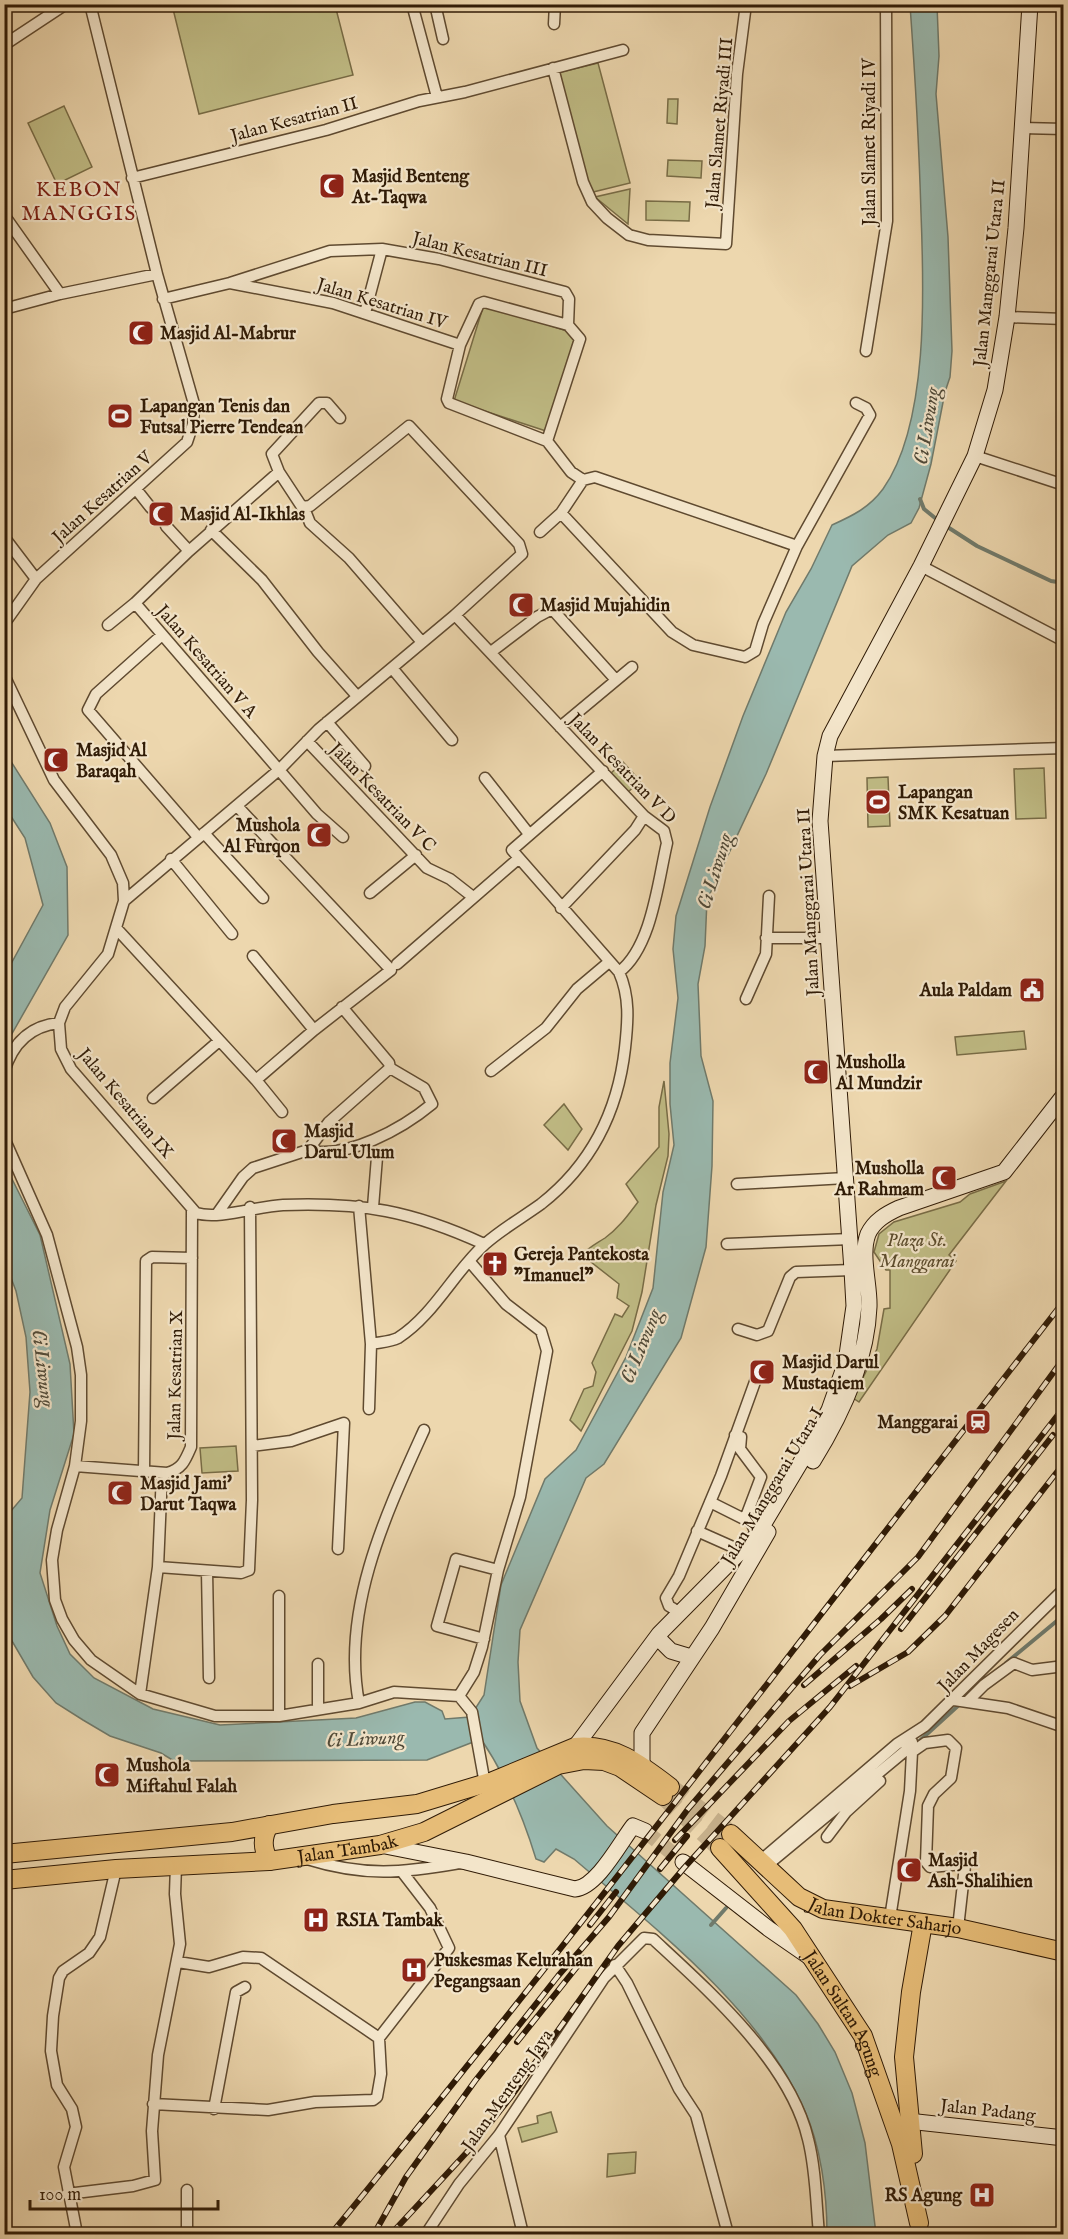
<svg xmlns="http://www.w3.org/2000/svg" width="1068" height="2239" font-family="'IM FELL English',serif">
	<rect width="100%" height="100%" fill="#edd7ae"/>
	<filter id="stains"><feTurbulence type="fractalNoise" baseFrequency=".00333" numOctaves="4"/><feColorMatrix values="0 0 0 0 .2 0 0 0 0 .09 0 0 0 0 .02 0 0 0 .5 -.17"/></filter>
	<radialGradient id="worn" r=".72"><stop offset=".6" stop-color="#630" stop-opacity="0"/><stop offset="1" stop-color="#630" stop-opacity=".3"/></radialGradient>
	<path fill="#c0bc85" stroke="#786c46" stroke-width="1.5" d="M191,4L335,5L353,75L199,114L173,9Z
		M598,63L630,183L589,193L557,73Z
		M668,99H678L677,124L667,123Z
		M64,106L92,167L57,184L28,123Z
		M668,160L702,161L701,178L667,176Z
		M630,189L628,224L595,197Z
		M646,201L690,202L689,221L646,220Z
		M484,304L576,334L546,431L454,401Z
		M623,762L640,781L627,793L610,774Z
		M1044,768L1046,818L1016,819L1014,769Z
		M888,777L890,826L868,827L867,778Z
		M1024,1031L1026,1049L957,1055L955,1037Z
		M664,1081L669,1134L668,1156L656,1205L642,1292L632,1331L581,1431L570,1420L584,1389L593,1386L596,1372L592,1363L615,1314L622,1317L629,1306L617,1298L619,1284L582,1255C589,1247 596,1244 605,1238C619,1228 628,1215 638,1202L626,1184L659,1147V1107Z
		M564,1104L582,1129L568,1150L544,1125Z
		M1006,1181L949,1255L956,1261L859,1402L853,1398L877,1349L884,1309L890,1308V1270H886L874,1252L879,1234L894,1222L960,1202L970,1194Z
		M236,1446L238,1471L202,1473L200,1448Z
		M551,2112L557,2132L522,2142L518,2128L538,2123L537,2116Z
		M636,2152L635,2173L607,2177L608,2154Z"/>
	<path fill="#9ab9af" stroke="#707a6b" stroke-width="1.5" d="M910,5H937L939,56L936,94L948,237L952,351L950,377L945,392L931,464L919,508L911,523L888,535L852,566L766,774L707,900L705,946L698,984L701,1056L713,1101L712,1166L706,1247L681,1338L604,1464L586,1478L520,1630L518,1662L520,1701L537,1748L607,1826L796,1995L818,2024L835,2052L852,2093L865,2143L876,2234H827C827,2194 821,2146 804,2109C760,2009 656,1929 574,1859L556,1849L544,1862L536,1859C523,1816 506,1776 481,1739L427,1760L174,1761L161,1753L110,1736L83,1720L56,1703L33,1677L5,1629V1518L22,1498L30,1392L26,1337L16,1291L5,1262L4,1163L40,1235L70,1364L74,1434L50,1510L40,1573L57,1626L70,1654L94,1678L153,1709L220,1725L356,1718L415,1702H425L442,1711L445,1719L470,1717L484,1695L501,1585L545,1479L576,1450L626,1357L653,1288L663,1192L674,1145L670,1104V1063L678,998L673,949L676,916L710,807L743,716L786,612L811,569L832,525C852,516 869,508 883,489C929,424 924,290 921,213C919,144 915,74 910,5Z
		M5,752L50,823L67,867L68,935L5,1046V975L43,905L25,838L5,807Z"/>
	<g fill="none" stroke-linecap="round" stroke-linejoin="round">
		<path stroke="#707a6b" stroke-width="4" d="M920,499L924,509L940,522
			M946,526L977,546L1051,581L1064,583
			M1006,1663L1064,1615
			M915,1745L960,1704
			M711,1925L726,1908"/>
		<path stroke="#c7b18c" stroke-width="10" stroke-dasharray="10 5" stroke-linecap="butt" d="M151,508L166,526"/>
		<path stroke="#c7b18c" stroke-width="15" stroke-dasharray="15 8" stroke-linecap="butt" d="M645,1831L683,1862"/>
		<path stroke="#c7b18c" stroke-width="18" stroke-dasharray="18 9" stroke-linecap="butt" d="M670,1787L731,1834
			M663,1796L720,1848"/>
		<g stroke="#5f4a30" stroke-width="13">
			<path id="street" d="M90,4L157,274
				M412,4L437,97
				M435,4L443,39
				M554,24L555,4
				M4,45L66,4
				M553,68L583,182L592,202L607,218L629,235L648,240L726,244L737,74L746,4
				M1022,128L1064,129
				M132,178L326,130L419,101L465,92L623,50
				M4,215L60,294
				M230,283L333,303L460,345L447,399L449,403L547,441L571,472L583,480L595,477L797,546L763,624L755,651L745,657L693,645L672,632L561,513L583,480
				M163,299L230,283L330,251L382,249L439,259L565,292L569,299L568,325L580,339L547,441
				M4,309L60,294L157,274L194,404L193,424L187,442L36,579L4,624
				M365,313L382,249
				M1007,317L1064,319
				M460,345L479,304L484,302L568,325
				M866,351L887,221L886,4
				M975,456L1064,485
				M136,489L151,508
				M304,508L310,523L349,558L421,641
				M166,526L189,551L135,603L317,814L343,837
				M211,530L262,580L318,652L357,696
				M540,532L561,513
				M4,537L36,579
				M797,546L870,415L866,408L856,403
				M189,551L279,472
				M921,566L1064,641
				M455,615L644,816L664,831L667,843C658,881 652,947 619,972
				M108,625L135,603
				M162,635L96,694L88,710L198,837
				M491,652L537,617L552,609L616,680
				M392,668L452,740
				M4,675L54,780L111,855L123,883L124,901L108,954L65,1007L59,1023L61,1049L71,1069L196,1213C219,1220 258,1206 283,1205C362,1202 412,1211 484,1244
				M327,722L365,766
				M560,727L632,667
				M307,741L427,868L450,879L473,897
				M825,756L1064,748
				M485,778L529,834
				M237,806L391,970L314,1030L256,1080
				M204,833L263,898
				M171,859L232,934
				M370,893L416,855
				M124,901L280,769L319,729L455,615L522,554L519,544L409,426L310,506L302,507L279,472L272,454L319,403H327L340,418
				M561,908L635,830L644,816
				M116,928L256,1080L282,1112
				M766,938H828
				M253,956L314,1030
				M397,964L518,859
				M746,999L766,954L769,896
				M342,1007L389,1063L390,1068
				M491,1071L546,1028L577,989L609,962
				M4,1072C12,1045 29,1026 59,1023
				M153,1098L219,1041
				M4,1138L47,1235L77,1347L81,1375V1421L75,1466L57,1530L52,1560L55,1600L62,1619L74,1640L91,1660L140,1694L215,1716H279L359,1703L394,1692L459,1696
				M308,1150C347,1160 403,1128 432,1104L424,1088L390,1068
				M737,1184L846,1178
				M359,1206L371,1344L369,1409
				M373,1207L377,1157
				M217,1214L243,1177L253,1168L308,1150L329,1122L390,1068
				M727,1244L851,1239
				M738,1329L757,1335L768,1331L790,1277L796,1272L852,1270
				M371,1344C380,1342 390,1342 398,1338C434,1315 454,1272 485,1244C502,1229 523,1217 541,1204C592,1164 618,1111 625,1048C628,1021 630,997 619,972L512,850L603,771
				M735,1435L741,1437L740,1449L761,1477L747,1514L757,1535
				M252,1446L291,1441L344,1423L338,1549
				M75,1466L167,1473C182,1469 185,1461 191,1447L192,1209
				M144,1472L146,1261L152,1257L192,1258
				M710,1502L748,1521
				M697,1531L742,1551
				M158,1567L241,1573L249,1570L252,1500L250,1207
				M207,1571L209,1678
				M279,1596V1716
				M679,1612L669,1606L666,1598L679,1576L721,1476L756,1379
				M484,1639L437,1626L456,1559L498,1570
				M140,1694L158,1567L162,1473
				M459,1696L474,1672L482,1647L498,1570L520,1497L547,1351L541,1331L506,1304L470,1262
				M459,1696L472,1712L485,1784
				M954,1700L1008,1708L1064,1727
				M967,1702L984,1685L1014,1663L1032,1670L1064,1666
				M359,1703C341,1609 386,1514 424,1430
				M318,1705V1664
				M827,1837L846,1812L880,1781
				M307,1859C365,1877 402,1873 460,1863
				M760,1861L897,1744L925,1726L1064,1589
				M765,1867L905,1751L912,1742
				M890,1918L910,1791L912,1752L925,1743L948,1740L956,1748L951,1778L934,1794L928,1806L926,1862L930,1867L964,1864L965,1866L958,1928
				M178,1962L209,1967L243,1957L261,1958L379,2038L449,1948L430,1908L403,1873
				M615,1965L627,1983L679,2089L696,2115L728,2234
				M153,2104L268,2110L315,2102L373,2100L377,2097L381,2074L379,2038
				M214,2109L236,1992L245,1987
				M499,2135L523,2234
				M187,2190V2234
				M67,2194L133,2186L155,2180L152,2131L158,2055L180,1944L175,1894L176,1865
				M77,2234L64,2167L76,2127L72,2109L57,2085L51,2051L53,2016L59,1978L63,1971L89,1953L100,1937L116,1869
				M426,2234L459,2184L499,2135L604,1978L644,1938L653,1939C709,1991 790,2062 808,2139C816,2170 816,2203 819,2234"/>
		</g>
		<g stroke="#301b06" stroke-width="17">
			<path id="secondary" d="M813,1461C841,1416 867,1361 869,1307C870,1285 860,1255 868,1234C874,1221 886,1214 899,1208L1004,1172L1064,1095
				M657,1637L671,1651L691,1657
				M575,1747L659,1634L757,1535L808,1450L829,1410L846,1362L854,1306L852,1270L820,821L825,756L830,736L921,566L975,456L995,390L1007,317L1016,228L1030,4
				M645,1768L642,1762V1733L712,1628L768,1532
				M380,1845L466,1862L575,1889C597,1887 620,1843 633,1826L645,1831
				M683,1862L769,1929L811,1958
				M908,2121L1064,2138"/>
		</g>
		<g stroke="#301b06" stroke-width="20">
			<g id="primary">
				<path d="M269,1825C262,1838 262,1848 269,1861"/>
				<path id="s1" d="M731,1834L799,1897L823,1909L958,1928L1064,1952"/>
				<path id="s2" d="M720,1848L793,1929L863,2036L901,2144L919,2223"/>
				<path d="M4,1854L232,1832L333,1814L417,1804L493,1781L575,1747C613,1743 640,1764 670,1787"/>
				<path id="s3" d="M4,1880L116,1869L269,1861L380,1845L424,1832L558,1765L584,1760L604,1761L620,1767L663,1796"/>
				<path d="M913,2154L904,2057L911,1992L923,1923"/>
			</g>
		</g>
		<use href="#street" stroke="#f3e5ca" stroke-width="10"/>
		<use href="#secondary" stroke="#f3e5ca" stroke-width="15"/>
		<use href="#primary" stroke="#e6bc77" stroke-width="18"/>
		<g stroke="#301b06" stroke-width="6">
			<path id="rail" d="M901,1629L1053,1435
				M804,1685L881,1619L912,1589
				M850,1686L908,1652L945,1616L1064,1463
				M675,1840L789,1721L856,1666
				M660,1869L687,1836
				M590,1925L616,1892
				M517,2042L584,1958
				M331,2234C582,1928 821,1613 1064,1301
				M374,2234L406,2177L475,2081L558,1976L609,1917L688,1809L820,1655L918,1557L1064,1358
				M391,2234L468,2151L510,2098L618,1946L684,1868L830,1707L1064,1407"/>
		</g>
		<use href="#rail" stroke="#f3e5ca" stroke-width="4" stroke-dasharray="11" stroke-linecap="butt"/>
	</g>
	<defs>
		<g id="mosque-square" transform="scale(1.35)"><rect x="-9" y="-9" width="18" height="18" rx="4" fill="#8f2418" stroke="#f3e5ca"/><path d="M3.5-4.9A6 6 0 1 0 3.5 4.9A5 5 0 1 1 3.5-4.9Z" fill="#fff"/></g>
		<g id="stadium-square" transform="scale(1.35)"><rect x="-9" y="-9" width="18" height="18" rx="4" fill="#8f2418" stroke="#f3e5ca"/><path d="M0-5a6.5 5 0 1 0 0 10a6.5 5 0 1 0 0-10ZM-3.5-1.8h7v3.6h-7Z" fill="#fff"/></g>
		<g id="civic-square" transform="scale(1.35)"><rect x="-9" y="-9" width="18" height="18" rx="4" fill="#8f2418" stroke="#f3e5ca"/><path d="M-.6-6.5H3V-4.5H.6V-3L4-1V1h2V6H-6V1h2V-1L-.6-3ZM-1.2 2.5V6h2.4V2.5Z" fill="#fff"/></g>
		<g id="church-square" transform="scale(1.35)"><rect x="-9" y="-9" width="18" height="18" rx="4" fill="#8f2418" stroke="#f3e5ca"/><path d="M-1.2-6h2.4v3.5h3.3v2.4h-3.3V6h-2.4V-.1h-3.3v-2.4h3.3Z" fill="#fff"/></g>
		<g id="station-square" transform="scale(1.35)"><rect x="-9" y="-9" width="18" height="18" rx="4" fill="#8f2418" stroke="#f3e5ca"/><path d="M-3-6H3Q5-6 5-4V2Q5 4 3 4L4.5 6H3L1.5 4h-3L-3 6H-4.5L-3 4Q-5 4-5 2V-4Q-5-6-3-6ZM-3.5-4v3h7v-3ZM-3.5 1v1.5H-2V1ZM2 1v1.5H3.5V1Z" fill="#fff"/></g>
		<g id="hospital-square" transform="scale(1.35)"><rect x="-9" y="-9" width="18" height="18" rx="4" fill="#8f2418" stroke="#f3e5ca"/><path d="M-5-5h3v3.5h4V-5h3V5h-3V1.5h-4V5h-3Z" fill="#fff"/></g>
	</defs>
	<g fill-rule="evenodd">
		<use href="#mosque-square" x="332" y="186"/>
		<use href="#mosque-square" x="141" y="333"/>
		<use href="#stadium-square" x="120" y="416"/>
		<use href="#mosque-square" x="161" y="514"/>
		<use href="#mosque-square" x="521" y="605"/>
		<use href="#mosque-square" x="56" y="760"/>
		<use href="#stadium-square" x="878" y="802"/>
		<use href="#mosque-square" x="319" y="835"/>
		<use href="#civic-square" x="1032" y="990"/>
		<use href="#mosque-square" x="816" y="1072"/>
		<use href="#mosque-square" x="284" y="1141"/>
		<use href="#mosque-square" x="944" y="1178"/>
		<use href="#church-square" x="495" y="1264"/>
		<use href="#mosque-square" x="762" y="1372"/>
		<use href="#station-square" x="978" y="1422"/>
		<use href="#mosque-square" x="120" y="1493"/>
		<use href="#mosque-square" x="107" y="1775"/>
		<use href="#mosque-square" x="909" y="1870"/>
		<use href="#hospital-square" x="316" y="1920"/>
		<use href="#hospital-square" x="414" y="1970"/>
		<use href="#hospital-square" x="982" y="2195"/>
	</g>
	<g text-anchor="middle" stroke-width="4.5" stroke-linejoin="round" paint-order="stroke">
		<g font-size="18" fill="#301b06" stroke="#f3e5ca">
			<text transform="translate(294 119) rotate(-15)" y="6">Jalan Kesatrian II</text>
			<text transform="translate(719 123) rotate(-85)" y="6">Jalan Slamet Riyadi III</text>
			<text transform="translate(869 142) rotate(-90)" y="6">Jalan Slamet Riyadi IV</text>
			<text transform="translate(480 254) rotate(14)" y="6">Jalan Kesatrian III</text>
			<text transform="translate(989 273) rotate(-84)" y="6">Jalan Manggarai Utara II</text>
			<text transform="translate(382 303) rotate(17)" y="6">Jalan Kesatrian IV</text>
			<text transform="translate(102 497) rotate(-42)" y="6">Jalan Kesatrian V</text>
			<text transform="translate(207 661) rotate(49)" y="6">Jalan Kesatrian V A</text>
			<text transform="translate(623 768) rotate(46)" y="6">Jalan Kesatrian V D</text>
			<text transform="translate(383 797) rotate(46)" y="6">Jalan Kesatrian V C</text>
			<text transform="translate(808 902) rotate(-93)" y="6">Jalan Manggarai Utara II</text>
			<text transform="translate(126 1103) rotate(50)" y="6">Jalan Kesatrian IX</text>
			<text transform="translate(175 1375) rotate(-89)" y="6">Jalan Kesatrian X</text>
			<text transform="translate(772 1486) rotate(-59)" y="6">Jalan Manggarai Utara I</text>
			<text transform="translate(978 1650) rotate(-46)" y="6">Jalan Magesen</text>
			<text dy="6" stroke="none"><textPath href="#s3" startOffset="345">Jalan Tambak</textPath></text>
			<text dy="6" stroke="none"><textPath href="#s1" startOffset="182">Jalan Dokter Saharjo</textPath></text>
			<text dy="6" stroke="none"><textPath href="#s2" startOffset="208">Jalan Sultan Agung</textPath></text>
			<text transform="translate(507 2090) rotate(-55)" y="6">Jalan Menteng Jaya</text>
			<text transform="translate(988 2110) rotate(6)" y="6">Jalan Padang</text>
		</g>
		<g font-size="18" font-weight="bold" fill="#301b06" stroke="#f3e5ca" text-anchor="start">
			<text x="352" y="182">Masjid Benteng<tspan x="352" dy="21">At-Taqwa</tspan></text>
			<text x="160" y="339">Masjid Al-Mabrur</text>
			<text x="140" y="412">Lapangan Tenis dan<tspan x="140" dy="21">Futsal Pierre Tendean</tspan></text>
			<text x="180" y="520">Masjid Al-Ikhlas</text>
			<text x="540" y="611">Masjid Mujahidin</text>
			<text x="76" y="756">Masjid Al<tspan x="76" dy="21">Baraqah</tspan></text>
			<text x="898" y="798">Lapangan<tspan x="898" dy="21">SMK Kesatuan</tspan></text>
			<text x="300" y="831" text-anchor="end">Mushola<tspan x="300" dy="21">Al Furqon</tspan></text>
			<text x="1012" y="996" text-anchor="end">Aula Paldam</text>
			<text x="836" y="1068">Musholla<tspan x="836" dy="21">Al Mundzir</tspan></text>
			<text x="304" y="1137">Masjid<tspan x="304" dy="21">Darul Ulum</tspan></text>
			<text x="924" y="1174" text-anchor="end">Musholla<tspan x="924" dy="21">Ar Rahmam</tspan></text>
			<text x="514" y="1260">Gereja Pantekosta<tspan x="514" dy="21">"Imanuel"</tspan></text>
			<text x="782" y="1368">Masjid Darul<tspan x="782" dy="21">Mustaqiem</tspan></text>
			<text x="958" y="1428" text-anchor="end">Manggarai</text>
			<text x="140" y="1489">Masjid Jami'<tspan x="140" dy="21">Darut Taqwa</tspan></text>
			<text x="126" y="1771">Mushola<tspan x="126" dy="21">Miftahul Falah</tspan></text>
			<text x="928" y="1866">Masjid<tspan x="928" dy="21">Ash-Shalihien</tspan></text>
			<text x="336" y="1926">RSIA Tambak</text>
			<text x="434" y="1966">Puskesmas Kelurahan<tspan x="434" dy="21">Pegangsaan</tspan></text>
			<text x="962" y="2201" text-anchor="end">RS Agung</text>
		</g>
		<g font-size="18" font-style="italic" fill="#5b4b2c" stroke="#f3e5ca">
			<text x="917" y="1246">Plaza St.<tspan x="917" dy="21">Manggarai</tspan></text>
		</g>
		<g font-size="20" font-style="italic" fill="#504a39" stroke="#f3e5ca">
			<text transform="translate(926 426) rotate(-81)" y="7">Ci Liwung</text>
			<text transform="translate(714 871) rotate(-73)" y="7">Ci Liwung</text>
			<text transform="translate(640 1346) rotate(-68)" y="7">Ci Liwung</text>
			<text transform="translate(44 1368) rotate(83)" y="7">Ci Liwung</text>
			<text transform="translate(365 1738) rotate(-3)" y="7">Ci Liwung</text>
		</g>
		<g font-size="21" letter-spacing="1.5" fill="#7a1f14" stroke="#f3e5ca">
			<text x="79" y="196">KEBON<tspan x="79" dy="24">MANGGIS</tspan></text>
		</g>
	</g>
	<rect width="1068" height="2239" fill="none" stroke="#edd7ae" stroke-width="24"/>
	<rect x="6" y="6" width="1056" height="2227" fill="none" stroke="#301b06" stroke-width="3"/>
	<rect x="12" y="12" width="1044" height="2215" fill="none" stroke="#301b06" stroke-width="1.5"/>
	<path d="M30 2200v9h188v-9" fill="none" stroke="#301b06" stroke-width="3"/>
	<text x="39" y="2200" font-size="18" fill="#301b06" stroke="#f3e5ca" stroke-width="4.5" paint-order="stroke">100 m</text>
	<rect width="100%" height="100%" filter="url(#stains)"/>
	<rect width="100%" height="100%" fill="url(#worn)"/>
</svg>
